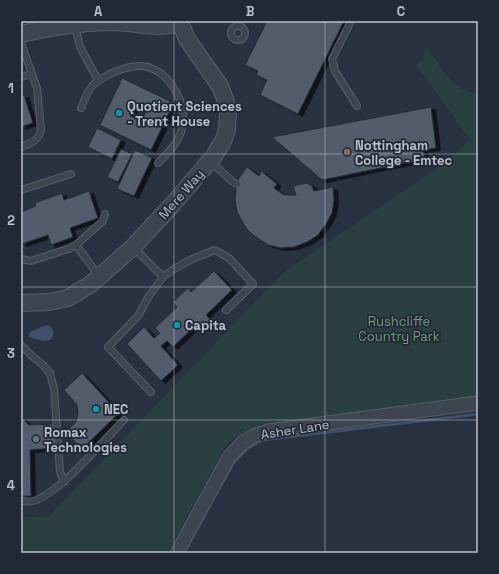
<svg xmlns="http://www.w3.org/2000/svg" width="499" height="574" font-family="'Space Grotesk',sans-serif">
	<defs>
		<filter id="shadow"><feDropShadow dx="4.5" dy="2.5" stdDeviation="0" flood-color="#0009"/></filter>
	</defs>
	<rect width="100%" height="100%" fill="#283241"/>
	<path fill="#2a3f42" d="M429,50C441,67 454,93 478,93V398L263,425L238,435L226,445L167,553H21V517L49,516L284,272L443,164L470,140L416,65C422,62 424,59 424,52Z"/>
	<path fill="#405069" d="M46,325L50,326C54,330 55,335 50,340L43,341L29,337L30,332Z"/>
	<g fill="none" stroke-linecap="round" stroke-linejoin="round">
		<path stroke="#405069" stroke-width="3" d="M221,485L234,462L248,448L262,440L478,414"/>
	</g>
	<path fill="#525b6c" stroke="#232b38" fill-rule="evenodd" filter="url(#shadow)" d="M267,21H344L298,114L260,95L267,80L256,75L258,71L245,65Z
		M122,78L174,103L151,150L100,125ZM136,105L147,110L141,121L130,116Z
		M24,95L33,123L21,127V96Z
		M431,107L436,148L423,150L425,159L322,180L272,137Z
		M97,128L121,140L112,159L88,147Z
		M121,149L132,154L118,182L107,177Z
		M135,150L152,158L134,196L117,189Z
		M247,167L259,176L261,171L277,184L274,188L284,195H296L293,186L307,183L312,186L314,191L333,187L334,200L332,213L326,224L318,235L307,242L294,247L281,248L268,245L253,235L246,228L237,212L235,200L236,189L239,178Z
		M89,191L98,218L70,228L73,237L51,245L48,235L22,244L21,212L36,206L35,203L62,193L64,200Z
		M214,271L232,290L206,315L212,321L203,329L198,323L173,347L167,341L161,346L178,365L161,381L127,344L144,327L154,338L160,333L155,328L177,307L173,302L188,288L191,292Z
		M82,373L119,413L82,449L66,432L76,422L78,414L77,405L64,390Z
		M21,417L29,425L54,424L55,448L30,450L31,496H21Z"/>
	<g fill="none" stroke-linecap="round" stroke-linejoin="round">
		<g stroke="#585f6b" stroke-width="8">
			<path id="service" d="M351,21L332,59L335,71L357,106
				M75,26L80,47L98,80
				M231 33a7 7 0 1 1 14 0a7 7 0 1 1-14 0Z
				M21,43L37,88L41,130C38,141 31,143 21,147
				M21,77L32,74
				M81,108C84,101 87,92 92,86C98,80 105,77 112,73C123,68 136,64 148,67C171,74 188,105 182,129C178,143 168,153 158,163
				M210,161L233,182L237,184
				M21,190L71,174
				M76,245L99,276
				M134,248L163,277C179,264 196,257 215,250L229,258L253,284L226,310
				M21,259L31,261L68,249L76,245L103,221L105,214
				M21,345L32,356L43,365L50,373L54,389L60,472L64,482
				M151,392L108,347L138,316L149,296L163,277
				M21,501C25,501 30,502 33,501C58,495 104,440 124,420"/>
		</g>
		<g stroke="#585f6b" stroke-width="15">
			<path id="minor" d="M177,553L229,457L243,442L254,436L268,431L478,403"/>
		</g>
		<g stroke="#585f6b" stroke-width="18">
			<path id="tertiary" d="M21,34C51,27 81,22 113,22C134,22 160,31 180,22L187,39L220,86L225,99L228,112L227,130L223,141L214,156L173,204L133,247L91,284L68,298L49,302L21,303"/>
		</g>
		<use href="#service" stroke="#3d4551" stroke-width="6"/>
		<use href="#minor" stroke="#3d4551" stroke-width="13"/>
		<use href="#tertiary" stroke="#3d4551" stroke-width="16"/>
	</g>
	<path fill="none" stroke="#bac0cb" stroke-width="1" stroke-opacity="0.55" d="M174,21V553M325,21V553M21,154H478M21,287H478M21,420H478"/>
	<g fill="#0f9aa8" stroke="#212936" stroke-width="1.5">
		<circle cx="119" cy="113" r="4"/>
		<circle cx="177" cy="325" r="4"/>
		<circle cx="96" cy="409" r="4"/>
	</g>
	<circle fill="#8d6e63" stroke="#212936" stroke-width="1.5" cx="347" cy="152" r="4"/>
	<circle fill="#5c6f8a" stroke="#212936" stroke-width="1.5" cx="36" cy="439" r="4"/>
	<g text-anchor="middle" stroke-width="3.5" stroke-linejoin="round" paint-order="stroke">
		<g font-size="13" font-weight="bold" fill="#bac0cb" stroke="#212936" text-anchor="start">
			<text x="127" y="111">Quotient Sciences<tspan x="127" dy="15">- Trent House</tspan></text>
			<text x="355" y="150">Nottingham<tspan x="355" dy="15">College - Emtec</tspan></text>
			<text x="185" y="330">Capita</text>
			<text x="104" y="414">NEC</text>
			<text x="44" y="437">Romax<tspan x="44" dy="15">Technologies</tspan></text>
		</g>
		<g font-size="13" fill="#bac0cb" stroke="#212936">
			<text transform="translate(181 194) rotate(-49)" y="5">Mere Way</text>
			<text transform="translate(295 429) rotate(-9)" y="5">Asher Lane</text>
		</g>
		<g font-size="13" fill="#729a7c" stroke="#212936">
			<text x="399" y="326">Rushcliffe<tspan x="399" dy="15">Country Park</tspan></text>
		</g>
	</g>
	<rect width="499" height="574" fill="none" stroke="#212936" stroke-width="44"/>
	<rect x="22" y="22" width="455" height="530" fill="none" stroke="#bac0cb" stroke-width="1.5"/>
	<g font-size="13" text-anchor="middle" font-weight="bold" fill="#bac0cb">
		<text x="98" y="16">A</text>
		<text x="250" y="16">B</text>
		<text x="401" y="16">C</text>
		<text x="11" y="93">1</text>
		<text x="11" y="225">2</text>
		<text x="11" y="358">3</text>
		<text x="11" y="490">4</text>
	</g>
</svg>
